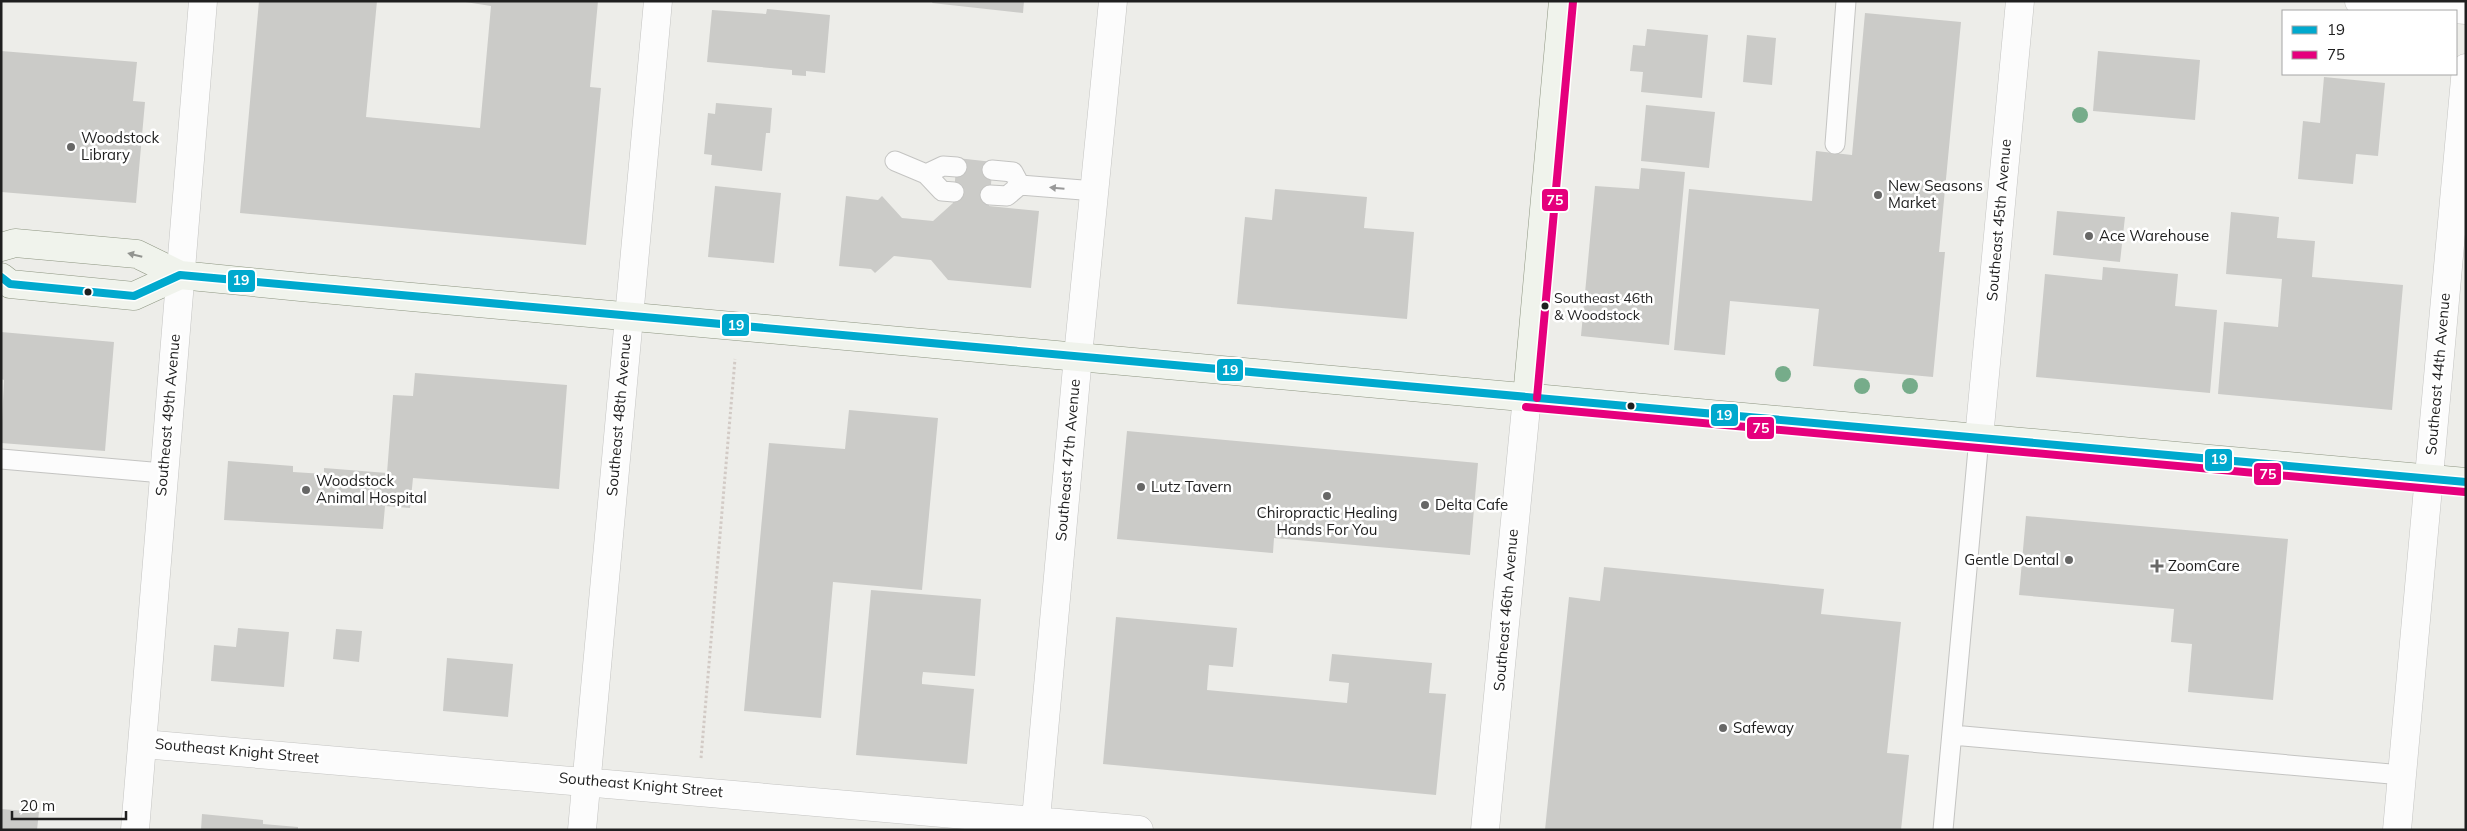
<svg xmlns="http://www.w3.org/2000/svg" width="2467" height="831" font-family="Mulish,sans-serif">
	<rect width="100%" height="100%" fill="#edede9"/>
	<path fill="#cbcbc8" d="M259,1H377L366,117L480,128L491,6L459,1H598L590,87L601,88L586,245L240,213Z
		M933,1H1024L1023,13L932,3Z
		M767,9L830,15L825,73L806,71V76L792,75V70L707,62L712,10L766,14Z
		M1865,13L1961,22L1939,252H1945L1933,377L1813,366L1819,309L1730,301L1725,355L1674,350L1689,189L1812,201L1816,151L1852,155Z
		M1647,29L1708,35L1702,98L1641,92L1643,72L1630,71L1633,45L1645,46Z
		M1747,35L1776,38L1772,85L1743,82Z
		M1,51L137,62L133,101L145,102L136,203L1,192Z
		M2098,51L2200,60L2195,120L2093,111Z
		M2324,77L2385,83L2378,156L2356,154L2353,184L2298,179L2303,121L2320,123Z
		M716,103L772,108L770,133H766L762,171L711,165L712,155L704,154L708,113L715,114Z
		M1646,105L1715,112L1709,168L1641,161Z
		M957,158L993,162L989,206L1039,211L1031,288L948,280L931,260L894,256L875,273L871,269L839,266L846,196L878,200L882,196L902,218L933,221L953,203Z
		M1641,168L1685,172L1669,345L1581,336L1595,186L1639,189Z
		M715,186L781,193L774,263L708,257Z
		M1275,189L1367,197L1364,228L1414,232L1407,319L1237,304L1245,217L1272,220Z
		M2057,211L2125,217L2120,262L2053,255Z
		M2231,212L2279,217L2277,238L2315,241L2312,277L2403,285L2392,410L2218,394L2224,322L2278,327L2282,279L2226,274Z
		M2103,267L2178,274L2175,306L2217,310L2210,393L2036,377L2045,274L2102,280Z
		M1,332L114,342L105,451L1,443L4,380L1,379Z
		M415,373L567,385L559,489L413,478L410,508L385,506L383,529L224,520L228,461L293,466V472L324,474V468L387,473L393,395L413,396Z
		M849,410L938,418L922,590L833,582L821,718L744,711L769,443L845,449Z
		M1127,431L1478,463L1470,555L1274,538L1273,553L1117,539Z
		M2026,516L2288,539L2273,700L2188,692L2192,644L2171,642L2174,609L2019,595Z
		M1604,567L1824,589L1821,614L1901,622L1887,753L1909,755L1901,830H1545L1569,597L1600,601Z
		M871,590L981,599L975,676L923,672L922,679V684L974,689L967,764L856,755Z
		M1116,617L1237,628L1233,667L1209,665L1207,690L1347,703L1349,683L1329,681L1332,654L1432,663L1429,693L1446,694L1436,795L1103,764Z
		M238,628L289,632L284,687L211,681L214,645L236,647Z
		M336,629L362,631L359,662L333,659Z
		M447,658L513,664L508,717L443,711Z
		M1,809L39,812L37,830H1Z
		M202,814L263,820V824L298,827V830H201Z"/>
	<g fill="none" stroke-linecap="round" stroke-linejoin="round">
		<g stroke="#c4c4c2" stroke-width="21">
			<path id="lane" d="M1835,144L1846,1
				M895,161L926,174L942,191L954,192
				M992,170L1013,172L1020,185
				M926,174L943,166L957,167
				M990,195L1007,196L1020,185L1095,191
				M1,459L163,473
				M1952,735L2402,775
				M1943,830L1979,438"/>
		</g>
		<g stroke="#c4c4c2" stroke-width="29">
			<path id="street" d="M2359,1L2466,10
				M1979,438L2020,1
				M143,744L1139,830
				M135,830L203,1
				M582,830L658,1
				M1035,830L1078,356L1113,1
				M1485,830L1527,397
				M2397,830L2466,68"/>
		</g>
		<g stroke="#8e9682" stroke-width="29">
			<path id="secondary" d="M1,247L15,243L137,254L180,275L301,287L2466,482
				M1,277L10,284L134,296L180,275
				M1527,397L1563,1"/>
		</g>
		<path stroke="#d2cac5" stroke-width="3" stroke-dasharray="2.5 2.5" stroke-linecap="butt" d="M701,758L735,359"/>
		<use href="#lane" stroke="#fcfcfc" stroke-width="19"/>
		<use href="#street" stroke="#fcfcfc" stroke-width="28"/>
		<use href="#secondary" stroke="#f0f3ec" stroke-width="28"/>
		<g stroke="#fff" stroke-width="11">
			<path id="bus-1" d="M1,277L10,284L134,296L180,275L2466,482"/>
		</g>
		<g stroke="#fff" stroke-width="11">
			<path id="bus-2" d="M1537,398L1573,2
				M1526,407L2465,492"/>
		</g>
		<use href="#bus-1" stroke="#00a9ce" stroke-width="8"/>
		<use href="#bus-2" stroke="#e5007d" stroke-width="8"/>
	</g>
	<g fill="#76ac8a">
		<circle cx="2080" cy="115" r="8"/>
		<circle cx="1783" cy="374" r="8"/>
		<circle cx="1862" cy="386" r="8"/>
		<circle cx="1910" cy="386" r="8"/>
	</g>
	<defs><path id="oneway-solid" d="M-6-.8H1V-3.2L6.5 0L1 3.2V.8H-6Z" transform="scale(1.25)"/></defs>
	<use fill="#999" href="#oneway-solid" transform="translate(1057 188) rotate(-175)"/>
	<use fill="#929490" href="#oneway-solid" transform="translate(135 255) rotate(-166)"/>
	<g fill="#676766" stroke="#fff" stroke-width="2">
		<circle cx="71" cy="147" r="5"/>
		<circle cx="1878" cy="195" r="5"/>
		<circle cx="2089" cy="236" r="5"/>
		<circle cx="1141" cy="487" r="5"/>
		<circle cx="306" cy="490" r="5"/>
		<circle cx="1327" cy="496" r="5"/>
		<circle cx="1425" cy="505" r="5"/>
		<circle cx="2069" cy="560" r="5"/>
		<path d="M2154.5 558.5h5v5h5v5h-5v5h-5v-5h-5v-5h5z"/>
		<circle cx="1723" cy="728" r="5"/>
	</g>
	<g fill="#1f1f1f" stroke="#fff" stroke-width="2">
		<circle cx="88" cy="292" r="4.5"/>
		<circle cx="1545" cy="306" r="4.5"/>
		<circle cx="1631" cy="406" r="4.5"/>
	</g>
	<g text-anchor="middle" stroke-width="5" stroke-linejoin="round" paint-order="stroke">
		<g font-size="14" fill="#1f1f1f" stroke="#fff" text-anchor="start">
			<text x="1554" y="303">Southeast 46th<tspan x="1554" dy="17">&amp; Woodstock</tspan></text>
		</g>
		<g font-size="15" fill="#1f1f1f" stroke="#fff" text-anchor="start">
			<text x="81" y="143">Woodstock<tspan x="81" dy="17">Library</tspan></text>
			<text x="1888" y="191">New Seasons<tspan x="1888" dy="17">Market</tspan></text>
			<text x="2099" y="241">Ace Warehouse</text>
			<text x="316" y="486">Woodstock<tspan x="316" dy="17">Animal Hospital</tspan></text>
			<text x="1151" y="492">Lutz Tavern</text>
			<text x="1435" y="510">Delta Cafe</text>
			<text x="1327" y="518" text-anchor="middle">Chiropractic Healing<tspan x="1327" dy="17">Hands For You</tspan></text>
			<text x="2059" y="565" text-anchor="end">Gentle Dental</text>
			<text x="2168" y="571">ZoomCare</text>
			<text x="1733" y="733">Safeway</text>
		</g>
		<g font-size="15" fill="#1f1f1f" stroke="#fff">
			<text transform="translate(1999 220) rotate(-85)" y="5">Southeast 45th Avenue</text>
			<text transform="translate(2438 374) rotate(-85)" y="5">Southeast 44th Avenue</text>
			<text transform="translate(168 415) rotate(-85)" y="5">Southeast 49th Avenue</text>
			<text transform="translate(619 415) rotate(-85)" y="5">Southeast 48th Avenue</text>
			<text transform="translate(1068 460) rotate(-85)" y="5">Southeast 47th Avenue</text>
			<text transform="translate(1506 610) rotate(-85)" y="5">Southeast 46th Avenue</text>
			<text transform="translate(237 751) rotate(5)" y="5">Southeast Knight Street</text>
			<text transform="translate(641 785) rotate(5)" y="5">Southeast Knight Street</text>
		</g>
	</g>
	<g stroke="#fff" stroke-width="2">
		<rect x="1541" y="188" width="28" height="24" rx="5" fill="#e5007d"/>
		<rect x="227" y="269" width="29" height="24" rx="5" fill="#00a9ce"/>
		<rect x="721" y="313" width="29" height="24" rx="5" fill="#00a9ce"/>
		<rect x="1216" y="358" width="28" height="24" rx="5" fill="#00a9ce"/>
		<rect x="1710" y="403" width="29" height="24" rx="5" fill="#00a9ce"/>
		<rect x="1746" y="416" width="29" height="24" rx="5" fill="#e5007d"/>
		<rect x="2204" y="448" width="29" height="24" rx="5" fill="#00a9ce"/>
		<rect x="2253" y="462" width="29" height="24" rx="5" fill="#e5007d"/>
	</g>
	<g font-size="14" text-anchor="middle" font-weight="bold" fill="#fff">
		<text x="1555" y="205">75</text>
		<text x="241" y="285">19</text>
		<text x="736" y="330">19</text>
		<text x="1230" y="375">19</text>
		<text x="1724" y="420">19</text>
		<text x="1761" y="433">75</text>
		<text x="2219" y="464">19</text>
		<text x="2268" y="479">75</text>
	</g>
	<rect width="2467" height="831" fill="none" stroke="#1f1f1f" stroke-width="5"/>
	<rect x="2282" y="10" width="175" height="65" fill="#ffffff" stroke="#a5a5a5"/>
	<rect x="2292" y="26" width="25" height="8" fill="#00a9ce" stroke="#a5a5a5"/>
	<text x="2327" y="35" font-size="15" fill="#1f1f1f">19</text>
	<rect x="2292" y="51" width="25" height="8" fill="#e5007d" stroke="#a5a5a5"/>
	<text x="2327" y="60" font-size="15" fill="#1f1f1f">75</text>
	<path d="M12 811v8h114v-8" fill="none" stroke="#1f1f1f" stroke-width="2.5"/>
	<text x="20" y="811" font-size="15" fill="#1f1f1f" stroke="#ffffff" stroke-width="4" paint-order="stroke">20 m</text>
</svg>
